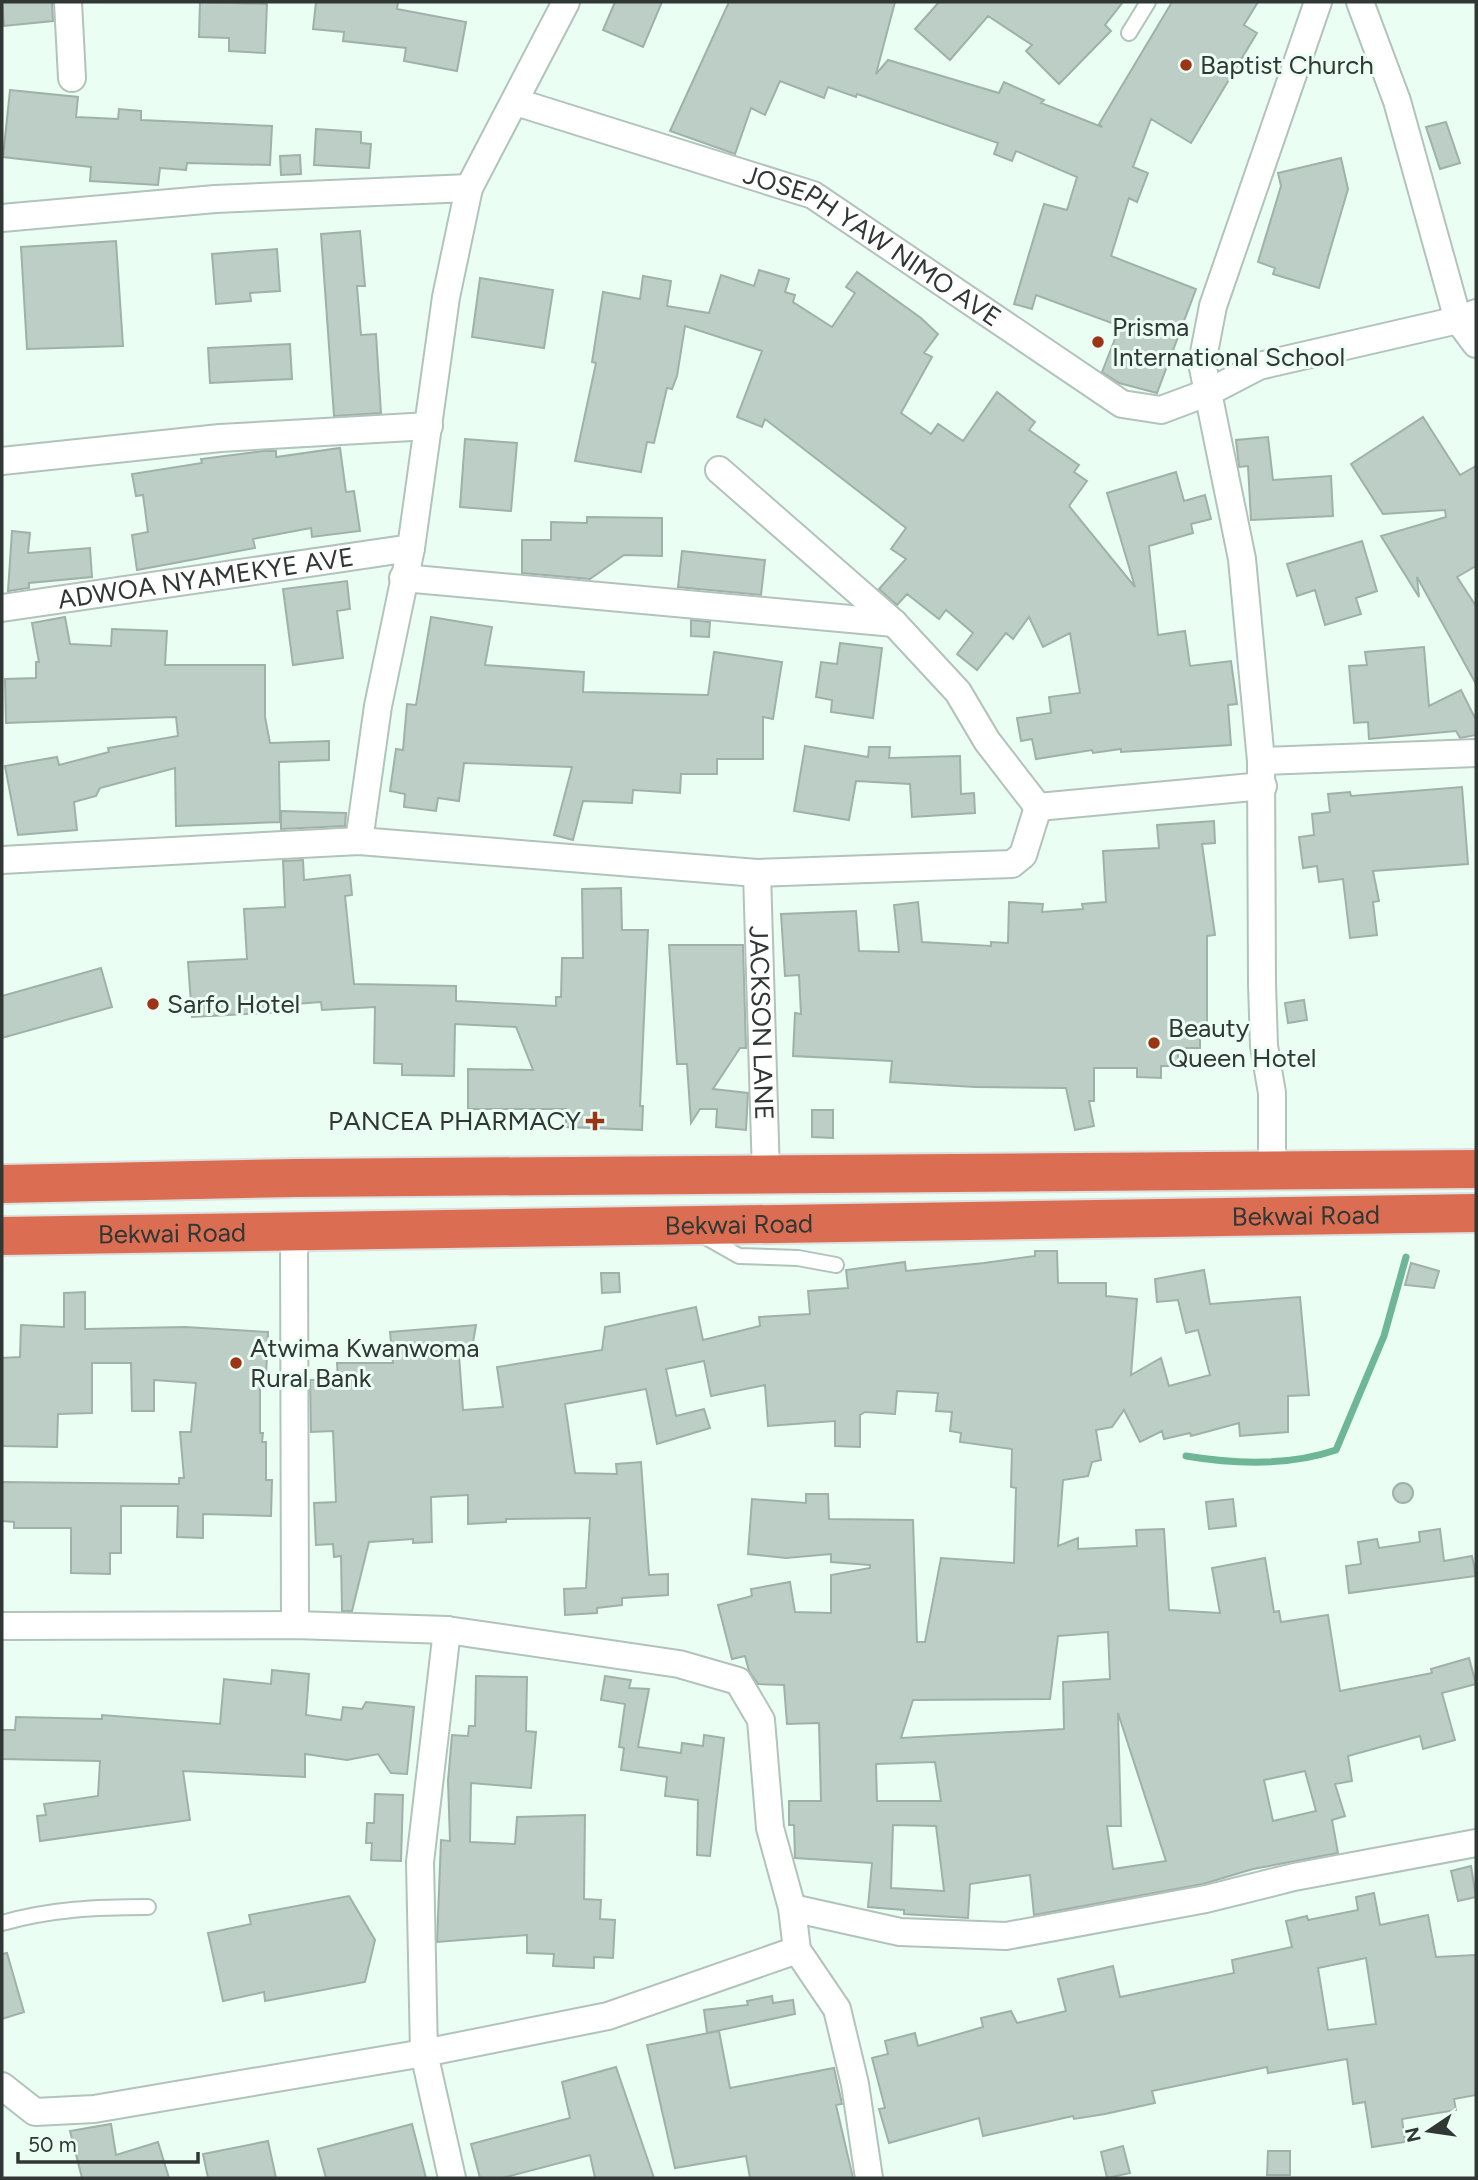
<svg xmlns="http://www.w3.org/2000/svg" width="1478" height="2180" font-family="Figtree,sans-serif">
	<rect width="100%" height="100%" fill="#ebfef4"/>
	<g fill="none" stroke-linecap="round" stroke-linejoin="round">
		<path stroke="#6eb695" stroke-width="7" d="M1186,1456C1234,1464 1289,1466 1336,1450L1384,1336L1406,1257"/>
	</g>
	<path fill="#bccec5" stroke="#9fb1a8" stroke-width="2" fill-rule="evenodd" d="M2,2H52L53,21L4,26Z
		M200,2L267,4L265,53L229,51V38L199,37Z
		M316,2H398L397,9L466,22L457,71L404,61L406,48L343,41L344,32L313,29Z
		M615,2H662L643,47L603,30Z
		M729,2H895L876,74L888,60L999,93L1004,82L1044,100L1041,103L1102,127L1099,124L1172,2H1258L1244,25L1257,33L1191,143L1151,119L1133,167L1148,173L1137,202L1129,198L1111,256L1196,289L1157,393L1119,383L1102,372L1120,326L1036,295L1032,309L1014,304L1044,204L1067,210L1077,177L1016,151L1012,161L994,154L998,143L857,94L856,97L828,87L824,98L780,81L765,115L751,108L735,154L670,131Z
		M939,2H1123L1105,25L1111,31L1059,84L1026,51L1032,45L988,16L950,60L915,29Z
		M10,90L78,97L76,117L118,119L119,109L141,111V120L272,126L270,165L187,163L186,170L160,168L158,185L90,181L91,167L3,157Z
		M1446,122L1460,163L1440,169L1426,127Z
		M316,129L361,132V143L371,144L369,168L314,165Z
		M300,155L301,174L281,175L280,156Z
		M1341,158L1348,189L1319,288L1273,274L1275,268L1258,262L1281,186L1278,173Z
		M360,231L365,286H357L361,335L376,334L381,413L334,416L321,234Z
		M116,241L123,346L27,349L21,247Z
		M277,249L280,291L250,293L251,301L216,304L212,254Z
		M759,270L789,279L785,292L795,295L793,302L832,327L855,293L846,287L857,272L921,318L938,334L924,353L932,357L901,413L931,434L938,424L963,441L997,392L1035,422L1029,430L1079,465L1074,472L1087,481L1069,506L1135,587L1107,493L1176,472L1184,501L1205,495L1211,519L1191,524L1193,533L1149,546L1158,635L1185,631L1190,666L1231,661L1237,704L1228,705L1231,745L1121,752V749L1093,753L1092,750L1036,759L1032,739L1021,741L1017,718L1051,713L1049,697L1080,693L1070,633L1043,647L1029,617L1013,639L1006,633L977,670L957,654L973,633L946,610L939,619L907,594L897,605L879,589L906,559L891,549L906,528L765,419L762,427L737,417L762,351L685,326L677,376L672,389L667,388L654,443L647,442L641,472L575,461L596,363L592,362L603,292L640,299L643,276L671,281L667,306L709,313L721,275L754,286Z
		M480,278L553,290L544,348L472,337Z
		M290,344L292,379L210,383L208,348Z
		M1423,417L1460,475L1476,466V566L1457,577L1476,606V684L1417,577L1419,597L1381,536L1446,517L1445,510L1383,514L1351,464Z
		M1268,437L1273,480L1331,476L1333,516L1251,520L1248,466L1239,467L1236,440Z
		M465,439L517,443L511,511L460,507Z
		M340,448L346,492L354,491L360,531L312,537L311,528L253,539L255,548L137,570L132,535L148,532L143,495L136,496L132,474L202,463L201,459L264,451H276V457Z
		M587,517L662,518V556L624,555L590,579L522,573V540H551V522L587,523Z
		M12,531L30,533L28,553L90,548L92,577L29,583V588L8,591Z
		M1362,541L1377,591L1356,598L1361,614L1325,625L1315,590L1297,596L1287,564Z
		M682,551L765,560L761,595L678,587Z
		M347,581L350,609L337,611L343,658L293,665L283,589Z
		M65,617L70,644L111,646L112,629L167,631L165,665H265V717L270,743L329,741V760L279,762L280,822L176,826L175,768L100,788L96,796L74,802L77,830L18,835L5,766L57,757L59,765L109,752L108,748L178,736L176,717L6,723L5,679L36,678V662H39L32,623Z
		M431,617L492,627L485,665L584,672L583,692L708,695L714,652L782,662L773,719L763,717V759H717V774H681L680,793L633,790L632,803L583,801L573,840L554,835L572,767L464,763L459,801L438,798L436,811L404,807L405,794L390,791L396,749L403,750L407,704L416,705Z
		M691,620L710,622L709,637L691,636Z
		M840,643L882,648L873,718L831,712L832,700L816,697L821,662L837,664Z
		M1424,647L1429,706L1461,690L1476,720V735L1460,738L1456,731L1369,739L1368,722L1354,723L1349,666L1367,665L1365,652Z
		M805,746L868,757L869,747H890L889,758L960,756L961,794L974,793L975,813L912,817L910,784L856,781L849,820L794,811Z
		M1462,787L1468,864L1373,871L1379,901L1373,902L1377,935L1350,938L1343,879L1319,882L1317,866L1303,868L1299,837L1314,835L1312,814L1330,812L1328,794L1350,792L1351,796Z
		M281,811L346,813L345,826L281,829Z
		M1214,821L1215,843L1202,844L1215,935L1207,936V1026H1200V1048H1178V1066H1161V1078L1137,1077V1068H1094V1101H1089L1094,1126L1075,1130L1066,1088L975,1087L890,1082L892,1061L793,1056L795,1013L801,1014L799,975L785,976L781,914L856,911L859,951L899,952L894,905L918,902L922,942L991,946V942L1008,943L1009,902L1043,904L1042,912L1083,909L1082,904L1106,902L1103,851L1159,848L1157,825Z
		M303,860L304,880L350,875L352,895L345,896L354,984L456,986V1001L556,1006V997H561L562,958H583L582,889L621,888L622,930H648L640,1106H643L642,1130L566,1127V1109H468V1069L533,1070L516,1027L455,1024L454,1076L402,1075V1064L374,1063L375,1007L322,1010L321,1002L281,1005L282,1012L192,1017L188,962L247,959L244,909L285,907L283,861Z
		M669,945H743L746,1048H740L713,1089L748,1093L746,1130L716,1127L717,1109H700L691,1123L687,1064H677Z
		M101,968L112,1007L2,1038V996Z
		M1304,1000L1307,1020L1288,1023L1285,1003Z
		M812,1110H833V1138L812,1137Z
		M1035,1251H1057L1058,1283H1106V1296L1137,1299L1131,1375L1161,1358L1169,1386L1210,1375L1198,1330L1186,1333L1178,1300L1157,1302L1155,1279L1204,1270L1210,1304L1300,1297L1309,1395L1288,1396V1432L1240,1436L1239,1423L1191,1436L1190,1433L1164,1439L1162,1431L1140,1442L1124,1410L1112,1427L1096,1430L1101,1460L1092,1462L1088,1476L1063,1480L1058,1546L1078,1538V1549L1137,1546L1136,1530L1164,1529L1169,1610L1220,1613L1212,1568L1265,1558L1274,1612L1279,1611L1281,1622L1328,1615L1340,1691L1432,1673L1431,1669L1469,1658L1476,1684L1442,1693L1455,1740L1423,1749L1420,1736L1348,1756L1352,1781L1335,1784L1345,1816L1332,1820L1338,1853L1253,1869L1203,1884L1034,1915L1030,1875L970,1884L968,1918L904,1914V1910L868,1907L872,1863L795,1858L794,1825H789V1801H821L819,1723L787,1724L784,1685L758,1684L749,1671L745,1656L732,1659L718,1605L752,1596L751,1589L790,1582L795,1612L831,1613V1575L870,1568V1565L831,1562V1554L786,1558L748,1554L752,1499L806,1503V1494H828L829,1519L913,1520L917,1642H925L941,1558L1014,1563L1016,1488L1011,1487L1012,1449L960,1442L961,1433L950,1431L952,1412L936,1411L938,1393L897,1391L895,1414L865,1412L860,1415V1447L835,1446V1421L768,1426L765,1385L711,1396L704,1361L666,1369L676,1416L704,1409L710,1428L657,1444L646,1389L565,1404L575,1473L617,1474L616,1464L641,1462L649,1575L668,1574V1595L622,1598V1605L597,1608V1613L565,1615L564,1589L586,1588L590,1518L506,1519V1522L468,1524V1495L431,1497L432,1542L413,1543V1539L369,1542L352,1611H342L341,1556L334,1557L333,1544L316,1545L314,1503L336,1502L333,1431L311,1432L310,1380L338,1379L337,1363H393L390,1332L476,1325L471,1354L459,1355L463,1410L503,1407L497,1367L602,1350L605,1327L696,1307L703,1340L760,1326L759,1317L810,1314L808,1291L848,1288L846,1270L905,1262L906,1271L984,1263L1035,1256ZM1108,1632L1110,1679L1063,1682L1064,1729L901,1738L913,1700L1050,1699L1058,1636ZM1118,1713L1166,1861L1113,1869L1107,1826H1121ZM935,1762L941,1801H877L876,1764ZM1305,1771L1316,1811L1273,1821L1264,1780ZM893,1825L936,1826L944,1891L891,1888Z
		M1411,1263L1439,1271L1434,1288L1405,1285Z
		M601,1273H619L620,1292L602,1293Z
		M85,1292V1329L185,1327L268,1332L266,1376H260V1433H263L262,1442H266V1480H272L271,1516L203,1514V1538L177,1537L178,1506H121V1553H110V1574L71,1573V1528H14V1522L2,1521V1482L179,1484V1478H184L180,1432H191L196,1383L154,1380V1411H132L131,1363H92V1413L58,1414L57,1447L2,1446V1358L20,1357L21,1325L64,1327V1293Z
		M1393 1493a10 10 0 1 1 20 0a10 10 0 1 1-20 0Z
		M1233,1499L1236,1526L1209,1529L1206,1502Z
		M1440,1529L1444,1561L1472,1556L1476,1576L1349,1593L1346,1566L1361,1564L1358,1542L1377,1539L1379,1548L1420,1542L1419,1532Z
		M272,1670L309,1674L306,1715L341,1720L343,1707L362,1709L366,1702L414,1707L407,1774L391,1773L378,1754L347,1760L305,1754V1777L183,1771L190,1820L40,1841L37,1816L46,1815L44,1804L98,1796L100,1761L2,1759V1730H15L16,1717L102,1719V1715L220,1724L224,1679L271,1684Z
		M476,1676L527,1677L526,1731L536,1732L531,1788L471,1783L470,1842L515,1844L517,1817L585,1815L584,1899L601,1900L600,1919L615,1920L613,1958L594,1957V1968L553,1966L554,1954L527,1953V1935L437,1942L441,1840L450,1841L448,1781L452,1735L468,1736L469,1726H475Z
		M605,1676L631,1680L629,1688L649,1689L638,1747L681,1753L682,1743L703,1746L704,1735L724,1738L710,1856L697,1855L698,1800L665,1796L667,1777L621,1770L624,1748L619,1747L625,1704L601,1700Z
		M375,1794L403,1795L401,1861L371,1860L372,1843H366L367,1823H374Z
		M1471,1866L1476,1897L1458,1901L1451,1871Z
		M1374,1893L1380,1925L1428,1915L1436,1957L1476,1955V2095L1454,2099L1456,2110L1402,2119L1405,2142L1372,2147L1365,2102L1353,2104L1347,2059L1268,2073L1267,2067L1152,2091L1155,2103L1105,2114L1074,2119L1073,2116L983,2136L979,2118L889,2143L879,2109L885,2108L872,2058L888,2054L885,2041L915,2033L918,2046L983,2027L981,2018L1011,2011L1017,2023L1066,2011L1058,1979L1113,1966L1120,1997L1234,1973L1232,1960L1292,1947L1286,1921L1307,1916L1308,1920L1358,1910L1356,1897ZM1366,1958L1376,2024L1328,2030L1318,1968Z
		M349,1896L375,1940L365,1982L265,2001L264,1992L223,2001L208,1933L251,1924L249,1915Z
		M7,1953L24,2012L2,2019V1954Z
		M772,1996L773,2003L793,2000L795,2014L707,2033L704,2010L748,2005L747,2001Z
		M719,2031L730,2088L834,2068L842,2104L836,2105L853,2178H750L746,2156L675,2168L647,2045Z
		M616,2067L654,2178H595L590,2155L502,2178H480L471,2144L570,2118L562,2082Z
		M111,2124L116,2155L158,2142L169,2178H82L70,2131Z
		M412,2124L426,2178H326L318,2149Z
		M268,2141L276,2178H208L203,2154Z
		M1123,2146L1130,2173L1107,2178L1101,2152Z
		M1268,2151H1290V2175H1267Z"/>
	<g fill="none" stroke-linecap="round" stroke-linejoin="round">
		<g stroke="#b1c3ba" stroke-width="18">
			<path id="lane" d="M1129,33L1148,2
				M700,1234L739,1256L798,1258L836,1265
				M2,1923C51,1909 97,1907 148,1907"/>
		</g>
		<g stroke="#b1c3ba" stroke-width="30">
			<g id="street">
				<path d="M68,2L72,78"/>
				<path d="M1360,2L1397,101L1458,320L1476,344"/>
				<path id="s1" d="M516,102L813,195L1122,404L1161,410L1209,392L1259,366L1458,320L1476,313"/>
				<path d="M2,218L215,199L469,188"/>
				<path d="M2,461L220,438L429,426"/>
				<path d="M719,470L894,623L958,692L987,741L1038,807"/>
				<path d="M403,578L894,623"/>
				<path id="s2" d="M2,608L411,548"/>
				<path d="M1261,761L1476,753"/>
				<path d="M1038,807L1263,786"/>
				<path d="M359,841L378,706L411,548L446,297L469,188L566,2"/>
				<path d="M2,860L359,841L757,873L1012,864L1023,855L1038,807"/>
				<path id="s3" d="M757,873L766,1175"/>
				<path d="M1272,1170V1093L1264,1046L1262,984L1261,761L1242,559L1202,363L1213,306L1318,2"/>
				<path d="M294,1229L295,1625"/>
				<path d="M2,1626L295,1625L447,1630L679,1664L738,1681L761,1720L770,1828L792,1908L797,1950L837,2009L855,2084L869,2178"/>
				<path d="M447,1630L420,1862L424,2053L452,2178"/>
				<path d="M792,1908L900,1932L1006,1936L1206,1899L1294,1877L1476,1843"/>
				<path d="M2,2086L35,2112L94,2109L424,2053L608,2016L797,1950"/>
			</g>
		</g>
		<g stroke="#dedfdf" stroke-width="42">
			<g id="highway">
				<path d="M2,1184L296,1178L1476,1169"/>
				<path id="s4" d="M2,1236L1476,1213"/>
			</g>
		</g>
		<use href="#lane" stroke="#fff" stroke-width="14"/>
		<use href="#street" stroke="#fff" stroke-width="26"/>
		<use href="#highway" stroke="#db6e52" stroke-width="38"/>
	</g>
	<g fill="#9c3418" stroke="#ebfef4" stroke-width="2.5">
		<circle cx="1186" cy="65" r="7"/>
		<circle cx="1098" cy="342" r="7"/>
		<circle cx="153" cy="1004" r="7"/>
		<circle cx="1154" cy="1043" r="7"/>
		<path d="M591.5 1110.5h7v7h7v7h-7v7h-7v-7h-7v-7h7z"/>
		<circle cx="236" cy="1363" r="7"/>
	</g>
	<g text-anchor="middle" stroke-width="6" stroke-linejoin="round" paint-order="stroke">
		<g font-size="26" fill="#303734" stroke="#ebfef4" text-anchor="start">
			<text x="1200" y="74">Baptist Church</text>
			<text x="1112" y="336">Prisma<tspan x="1112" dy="30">International School</tspan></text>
			<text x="167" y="1013">Sarfo Hotel</text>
			<text x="1168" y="1037">Beauty<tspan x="1168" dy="30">Queen Hotel</tspan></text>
			<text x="581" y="1130" text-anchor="end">PANCEA PHARMACY</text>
			<text x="250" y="1357">Atwima Kwanwoma<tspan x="250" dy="30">Rural Bank</tspan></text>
		</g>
		<g font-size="26" fill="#303734" stroke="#ebfef4">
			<text dy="9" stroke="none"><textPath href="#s1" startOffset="387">JOSEPH YAW NIMO AVE</textPath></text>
			<text dy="9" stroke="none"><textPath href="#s2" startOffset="206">ADWOA NYAMEKYE AVE</textPath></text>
			<text dy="9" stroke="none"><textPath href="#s3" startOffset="150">JACKSON LANE</textPath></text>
			<text dy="9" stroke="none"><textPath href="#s4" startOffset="1304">Bekwai Road</textPath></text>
			<text dy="9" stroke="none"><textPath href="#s4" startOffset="737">Bekwai Road</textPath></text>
			<text dy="9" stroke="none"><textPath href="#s4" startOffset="170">Bekwai Road</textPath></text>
		</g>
	</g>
	<rect width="1478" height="2180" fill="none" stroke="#303734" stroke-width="7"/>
	<g transform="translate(1429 2131) rotate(257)" stroke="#ebfef4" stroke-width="5" paint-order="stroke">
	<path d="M0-5L12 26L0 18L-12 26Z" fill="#303734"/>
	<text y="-10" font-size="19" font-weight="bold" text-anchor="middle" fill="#303734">N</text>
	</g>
	<path d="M18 2152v10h180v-10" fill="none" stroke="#303734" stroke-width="3.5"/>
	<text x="28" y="2152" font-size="21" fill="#303734" stroke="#ebfef4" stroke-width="5" paint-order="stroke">50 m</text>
</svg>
